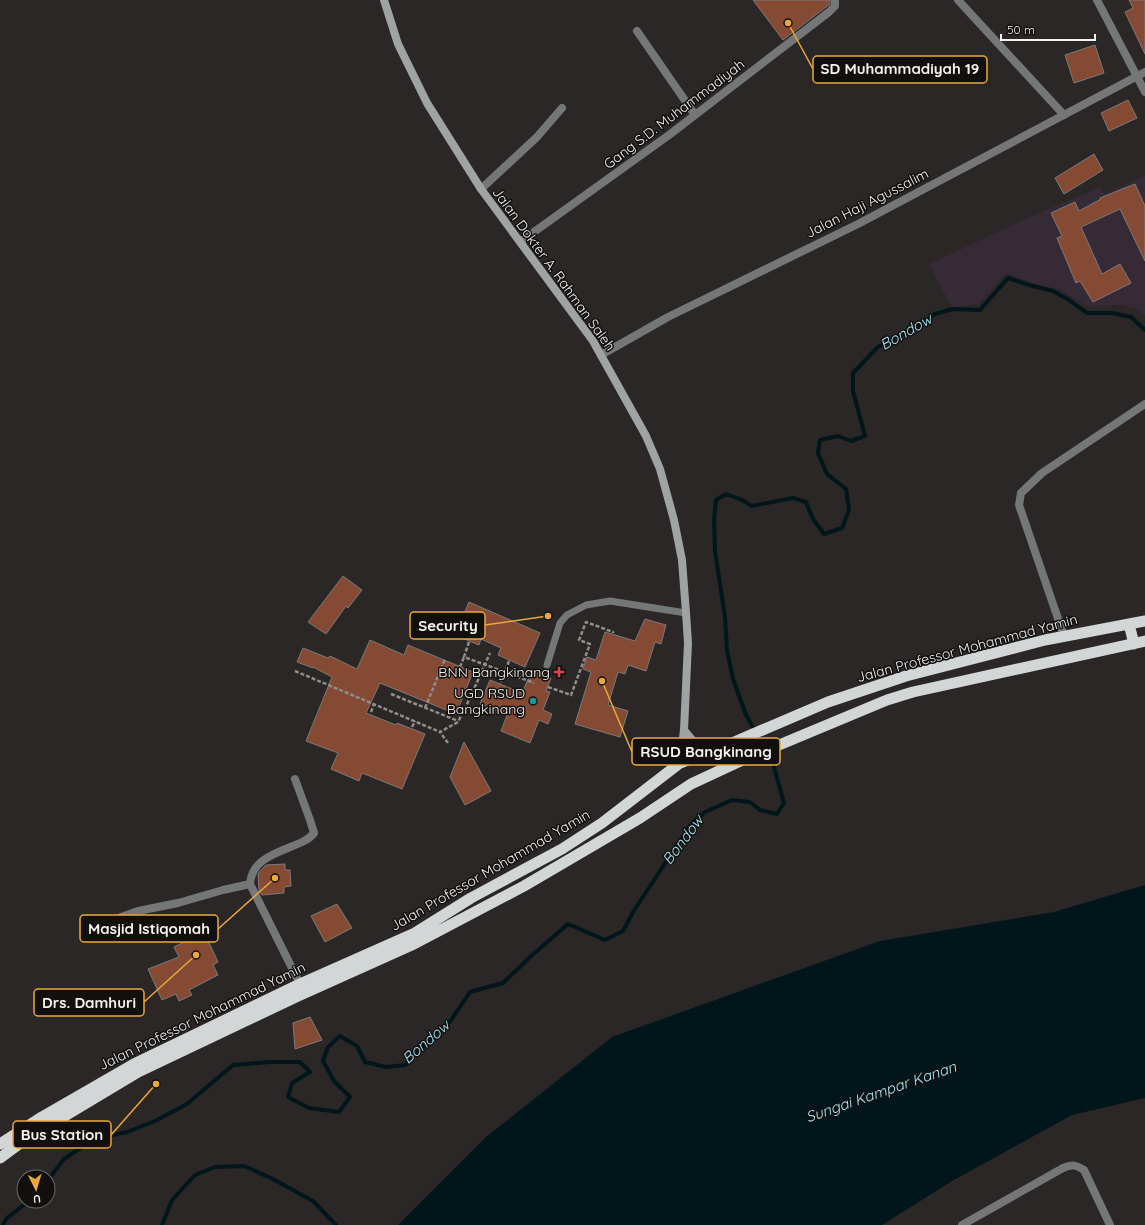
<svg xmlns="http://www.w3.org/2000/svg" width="1145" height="1225" font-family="Quicksand,sans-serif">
	<rect width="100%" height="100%" fill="#2a2726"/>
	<path fill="#372a37" d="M1145,176V315L1140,310L1122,305L1087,306L1059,289L1038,285L1006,273L979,304L952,308L929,264L1039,213L1101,187L1104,194Z"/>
	<path fill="#00161b" d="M1145,885V1098L1072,1115L952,1181L882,1225H398L485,1138L612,1037L880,941L1054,912Z"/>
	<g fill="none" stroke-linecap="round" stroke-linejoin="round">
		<path stroke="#00161b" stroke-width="4" d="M48,1180L64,1159L94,1139L127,1132L155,1121L187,1104L233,1065L270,1062H300L310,1072L292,1083L288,1097L309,1108L339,1112L350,1097L334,1081L323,1061L328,1047L340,1036L357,1046L365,1062L386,1067L405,1065L430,1039L449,1023L470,992L503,983L530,957L568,924L605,940L623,931L633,912L691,824L705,812L732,800L750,802L760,810L777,814L784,803L772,760L746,715L733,679L727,650L725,617L715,551L714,520L716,500L726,494L742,500L752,506L793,498L806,502L813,519L824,534L842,528L849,510L846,489L827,474L818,453L820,440L838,436L851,441L865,436L853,391V373L878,347L909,331L935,314L953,309L980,310L1008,278L1029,285L1053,291L1069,300L1087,313H1112L1131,317L1145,330
			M3,1225L6,1219L29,1201
			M162,1225L172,1200L195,1175L215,1167L244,1166L271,1178L313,1201L336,1225"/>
	</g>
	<path fill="#854a33" stroke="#7d7a78" d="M753,0H830V4L783,40Z
		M1129,0H1145V54L1125,12L1133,8Z
		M1095,45L1104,73L1074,83L1065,55Z
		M1128,100L1137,118L1109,131L1101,113Z
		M1094,154L1103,170L1064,194L1055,178Z
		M1135,184L1145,206V261L1120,209L1081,227L1102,274L1120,264L1131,283L1093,302L1080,281L1076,283L1057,238L1062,236L1051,213L1075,202L1079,211L1101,199L1100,198Z
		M343,576L362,590L348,608L346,606L326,634L308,622Z
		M469,602L540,633L525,667L498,655L501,648L481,639L479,645L455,635Z
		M645,619L666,625L661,644L655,642L646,671L628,665L625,674L618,672L608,705L628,711L620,737L575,724L591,672L583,669L587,657L596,660L605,632L635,641Z
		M370,640L404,655L408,645L473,672L456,714L380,683L366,713L396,725L397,723L425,734L402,789L362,773L359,781L331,769L338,753L306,741L332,677L313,667V668L297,662L303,648L328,658L330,656L357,669Z
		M532,670L551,678L546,691L550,692L543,710L552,714L548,724L539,720L530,743L501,731L507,715L480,704L490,680L522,693Z
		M464,742L491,791L465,805L450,777Z
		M285,864V870H290L291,886L284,887V893L262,895L259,891L258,874L261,870L266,865Z
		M337,904L352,928L325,942L311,916Z
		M204,932L218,962L213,965L218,975L189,990L192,995L179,1001L176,994L162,1000L148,969L179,957L174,947Z
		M310,1017L322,1040L295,1049L293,1023Z"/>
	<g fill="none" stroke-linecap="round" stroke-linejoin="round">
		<path stroke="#908e8d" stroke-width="2.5" stroke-dasharray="4 2" stroke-linecap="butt" d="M469,642L464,657L505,672L500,684
			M509,661L505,672L534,683
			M460,667L464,657
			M295,671L440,732
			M548,687L571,695L590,644L579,640L586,622L613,632V633
			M391,694L458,721
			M425,708L445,659
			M371,712L374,704
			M412,727L415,721
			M448,743L440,732L458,722L470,698L490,653"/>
		<path stroke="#757677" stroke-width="7" d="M547,665L560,623L567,615L586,605L610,601L686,613"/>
		<path stroke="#757677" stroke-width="8" d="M958,0L1064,115
			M637,31L695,115
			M481,189L537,137L562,108
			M520,242L669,135L829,12L835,6V0
			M1064,636L1019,505L1021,493L1042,473L1145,404
			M295,779L310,820L314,833C311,837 308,839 304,841C283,852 252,856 250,884L300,984
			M121,917L138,911L178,903L223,890L250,884
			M962,1225L1063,1168C1072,1164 1076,1165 1084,1170L1110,1225"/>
		<path stroke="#757677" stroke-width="8" d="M1097,0L1145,92
			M601,355L668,317L858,224L1145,72"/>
		<path stroke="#a0a3a4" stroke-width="8" d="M384,0L398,44L427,103L481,189L593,341L646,436L660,469L674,520L682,560L686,613L688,643L684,730L680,763
			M684,730L704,754"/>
		<path stroke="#d2d6d7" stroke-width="11" d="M1129,624L1134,644
			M0,1144L42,1117L134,1064L300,984L415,933L471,898L562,849L602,823L680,763L732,743L828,702L906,676L1045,640L1145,621
			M0,1158L23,1141L138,1072L298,996L414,944L524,886L640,818L691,784L736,763L887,700L913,692L1145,641"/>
	</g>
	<path fill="#e0444e" stroke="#11100f" stroke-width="1.5" d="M557 666h4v4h4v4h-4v4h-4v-4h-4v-4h4z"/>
	<circle fill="#0f9aa8" stroke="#11100f" stroke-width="1.5" cx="533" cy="701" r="4"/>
	<g text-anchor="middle" stroke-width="3" stroke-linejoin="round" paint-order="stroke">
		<g font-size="14" fill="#f5f3f2" stroke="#11100f">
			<text transform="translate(674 114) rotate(-37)" y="5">Gang S.D. Muhammadiyah</text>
			<text transform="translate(867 203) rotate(-27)" y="5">Jalan Haji Agussalim</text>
			<text transform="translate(554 269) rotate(54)" y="5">Jalan Dokter A. Rahman Saleh</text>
			<text transform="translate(967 648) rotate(-15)" y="5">Jalan Professor Mohammad Yamin</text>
			<text transform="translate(490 870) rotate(-30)" y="5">Jalan Professor Mohammad Yamin</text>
			<text transform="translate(202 1016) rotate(-26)" y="5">Jalan Professor Mohammad Yamin</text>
		</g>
		<g font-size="14" fill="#f5f3f2" stroke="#11100f" text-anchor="end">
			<text x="550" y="677">BNN Bangkinang</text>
			<text x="525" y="698">UGD RSUD<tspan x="525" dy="16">Bangkinang</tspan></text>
		</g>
		<g font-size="15" font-style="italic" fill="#a5eaf7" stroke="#11100f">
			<text transform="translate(906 332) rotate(-30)" y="5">Bondow</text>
			<text transform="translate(683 840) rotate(-53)" y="5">Bondow</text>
			<text transform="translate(426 1042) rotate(-41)" y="5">Bondow</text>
			<text transform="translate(881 1092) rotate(-19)" y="5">Sungai Kampar Kanan</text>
		</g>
	</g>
	<path fill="none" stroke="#eba939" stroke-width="1.5" d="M788 23L813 69M548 616L485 625M602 681L632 752M275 878L218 929M196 955L144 1002M156 1084L111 1135"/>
	<g fill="#eba939" stroke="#11100f" stroke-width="1.5">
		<circle cx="788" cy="23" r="4"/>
		<circle cx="548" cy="616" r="4"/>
		<circle cx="602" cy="681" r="4"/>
		<circle cx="275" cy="878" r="4"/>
		<circle cx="196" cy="955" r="4"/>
		<circle cx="156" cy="1084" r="4"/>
	</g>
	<g fill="#11100f" stroke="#eba939" stroke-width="1.5">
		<rect x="813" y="56" width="174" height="27" rx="4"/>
		<rect x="410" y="612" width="75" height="27" rx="4"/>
		<rect x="632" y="738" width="148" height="27" rx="4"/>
		<rect x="80" y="915" width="138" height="27" rx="4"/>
		<rect x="34" y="989" width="110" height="27" rx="4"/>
		<rect x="13" y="1121" width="98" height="27" rx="4"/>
	</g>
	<g font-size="15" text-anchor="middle" font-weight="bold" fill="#f5f3f2">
		<text x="900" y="74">SD Muhammadiyah 19</text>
		<text x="448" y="631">Security</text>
		<text x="706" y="757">RSUD Bangkinang</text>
		<text x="149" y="934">Masjid Istiqomah</text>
		<text x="89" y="1008">Drs. Damhuri</text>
		<text x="62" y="1140">Bus Station</text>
	</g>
	<g transform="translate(36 1189) rotate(175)"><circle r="19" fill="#11100f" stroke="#6c6b6a"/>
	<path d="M0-3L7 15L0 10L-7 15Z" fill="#eba939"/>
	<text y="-6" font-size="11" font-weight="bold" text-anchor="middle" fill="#f5f3f2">U</text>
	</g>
	<path d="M1001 34v6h94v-6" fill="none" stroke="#f5f3f2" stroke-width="2"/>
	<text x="1007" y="34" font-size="12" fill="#f5f3f2" stroke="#11100f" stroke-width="3" paint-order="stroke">50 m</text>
</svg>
